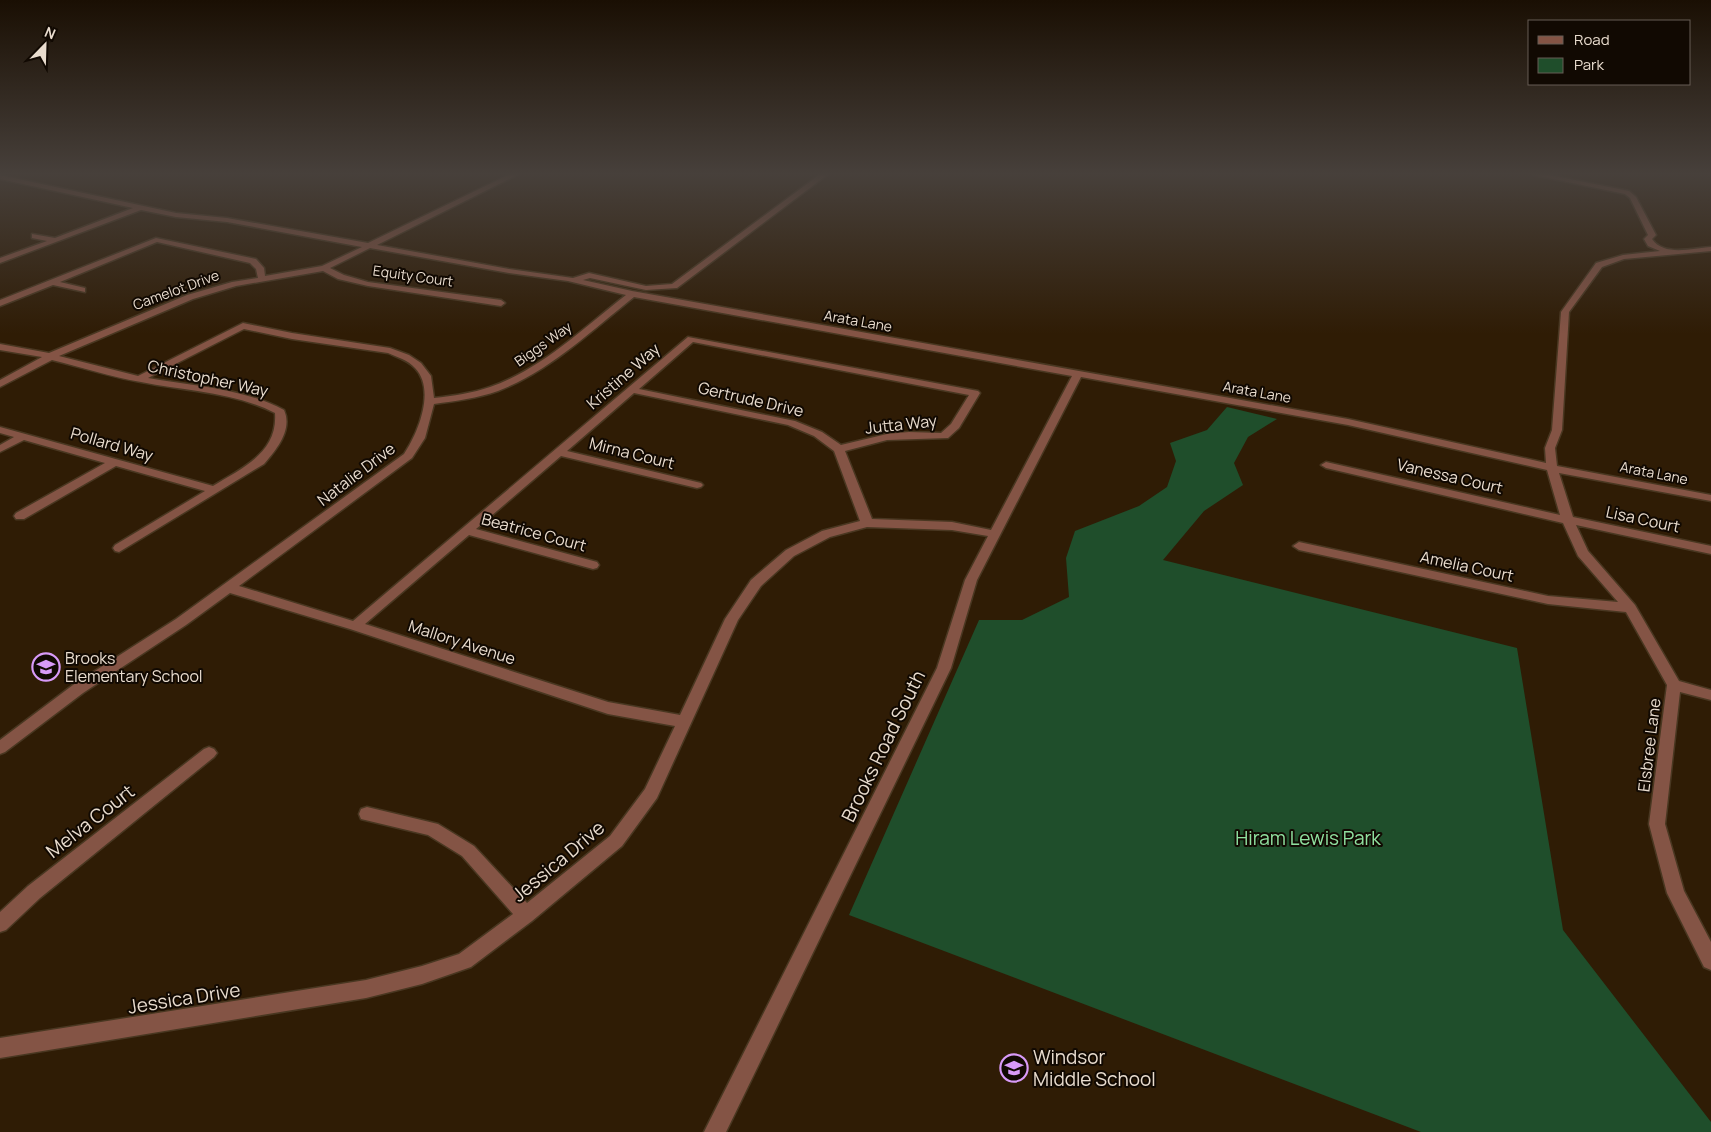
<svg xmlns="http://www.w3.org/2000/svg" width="1711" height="1132" font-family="Manrope,sans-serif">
	<rect width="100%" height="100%" fill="#2f1c05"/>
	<path fill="#1f4e2b" d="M1227,407L1277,419L1248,437L1234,463L1243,485L1204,511L1163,560L1517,648L1563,930L1711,1122V1132H1421L849,915L979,620H1022L1069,597L1066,558L1075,531L1139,506L1167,487L1176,461L1170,443L1207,430Z"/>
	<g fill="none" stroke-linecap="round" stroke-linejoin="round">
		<g stroke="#493721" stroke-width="3">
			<path id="minor" d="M0,175L176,213L227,218L368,243L508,175H517L377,245L509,269L573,278L589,273L646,286L672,284L819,175H827L677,288L646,290L590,278L583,280L632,291L1348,419L1546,463L1545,448L1552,430L1561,312L1596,263L1623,255L1660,251L1648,246L1644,239L1648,235L1630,198L1625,194L1534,175H1550L1629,191L1636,197L1656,235L1652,239C1664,257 1693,248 1711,247V251L1624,259L1602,267L1569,312L1562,430L1555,448L1557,466L1711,495V501L1559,473L1573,517L1711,546V554L1576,525L1588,551L1635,605L1679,681L1711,690V700L1680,692L1665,824L1684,891L1711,942V970L1704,967L1667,893L1649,824L1667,685L1626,612L1548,604L1299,550L1293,546L1299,542L1548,596L1618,602L1578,556L1563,523L1326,468L1321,465L1326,462L1560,515L1547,470L1348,425L1081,377L977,580L951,668L726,1132H704L937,668L965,580L988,536L952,530L867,527L830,537L794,556L761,586L738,620L657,798L622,846L532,921L471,967L422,984L366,998L0,1058V1038L366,980L422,966L459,954L513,914L462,856L428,835L361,819L359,814L361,809L367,807L438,824L474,846L527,903L610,836L645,789L675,726L608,714L350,629L230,593L186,625L83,693L5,752L0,754V740L73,685L176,619L404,454C418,433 436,390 415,368C408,360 397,357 388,353L292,339L244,329L148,378C194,386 242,388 284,410C293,430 276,450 264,464L119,552L115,551L113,548L115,545L205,491L116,466L24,519H16L14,516L16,513L105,463L24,440L0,452V445L14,437L0,433V427L213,486C242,468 278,453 275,413C234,392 186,391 141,382C111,377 81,367 52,360L0,387V380L42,357L0,350V344L49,353L187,295L232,282L258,278L256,269L250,263L157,242L60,282L85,288V292L53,285L0,306V300L156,238L256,259L264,268L265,276L322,266L362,247L227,222L176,217L141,210L0,263V258L47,241L32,238V234L55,238L133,208L0,179ZM370,248L509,273L568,281L626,295C583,328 542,369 490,387C473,393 453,396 434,398L431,376L421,363L409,355L390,348L292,333L243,323L138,376L59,356L193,299L236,286L323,271L338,279L368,286L501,306L505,303L501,300L368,282L344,275L330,268ZM634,297L1072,376L991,530L952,522L872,519L845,451L887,440L948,438L959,428L980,393L978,391L688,337L353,621L239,586L412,458L425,438L434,404C456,401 478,398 498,391C550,371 591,331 634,297ZM693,342L969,395L951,424L941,433L909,432L887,434L841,445L822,432L795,421L639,389ZM634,393L788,425L814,436L834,451L860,521L822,531L786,550L751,580L725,619L680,715L608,702L365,624L469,535L593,569L597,568L599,565L597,562L476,529L561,456L697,488L701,487L703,485L701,483L567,451Z
				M209,747L214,749L217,753L214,757L40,898L6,930L0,932V912L28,886L204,749Z"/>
		</g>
		<use href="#minor" fill="#845445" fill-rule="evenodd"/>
	</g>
	<linearGradient id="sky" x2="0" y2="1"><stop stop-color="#1a0f03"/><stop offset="0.52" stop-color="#47403b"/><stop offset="1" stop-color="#47403b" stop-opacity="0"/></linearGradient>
	<rect width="1711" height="334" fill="url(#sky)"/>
	<defs>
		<g id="school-ring" transform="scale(1.4375)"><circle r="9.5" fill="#110902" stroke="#d89af8" stroke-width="1.5"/><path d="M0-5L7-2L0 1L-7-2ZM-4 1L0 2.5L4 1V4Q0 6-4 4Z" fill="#d89af8"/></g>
	</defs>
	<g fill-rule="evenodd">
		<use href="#school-ring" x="46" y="667"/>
		<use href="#school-ring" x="1014" y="1068"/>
	</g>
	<g text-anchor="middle" stroke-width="4" stroke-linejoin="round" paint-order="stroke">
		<g font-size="14" fill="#e9dcce" stroke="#110902">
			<text transform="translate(413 276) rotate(8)" y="5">Equity Court</text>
			<text transform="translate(176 290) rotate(-20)" y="5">Camelot Drive</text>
			<text transform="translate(858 321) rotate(10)" y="5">Arata Lane</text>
			<text transform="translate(543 344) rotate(-35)" y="5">Biggs Way</text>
			<text transform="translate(1257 392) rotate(10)" y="5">Arata Lane</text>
			<text transform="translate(1654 473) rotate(11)" y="5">Arata Lane</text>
		</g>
		<g font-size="16" fill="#e9dcce" stroke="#110902">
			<text transform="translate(623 376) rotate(-41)" y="6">Kristine Way</text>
			<text transform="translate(208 378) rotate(12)" y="6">Christopher Way</text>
			<text transform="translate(751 399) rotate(13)" y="6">Gertrude Drive</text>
			<text transform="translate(901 424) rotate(-6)" y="6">Jutta Way</text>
			<text transform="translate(112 444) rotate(16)" y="6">Pollard Way</text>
			<text transform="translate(632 453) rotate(14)" y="6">Mirna Court</text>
			<text transform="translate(356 474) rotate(-37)" y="6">Natalie Drive</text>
			<text transform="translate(1450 476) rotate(13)" y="6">Vanessa Court</text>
			<text transform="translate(1643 519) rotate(12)" y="6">Lisa Court</text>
			<text transform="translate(534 532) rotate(15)" y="6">Beatrice Court</text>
			<text transform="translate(1467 566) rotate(12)" y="6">Amelia Court</text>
			<text transform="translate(462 642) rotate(18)" y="6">Mallory Avenue</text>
			<text transform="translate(1649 745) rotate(-83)" y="6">Elsbree Lane</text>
		</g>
		<g font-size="16" fill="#e9dcce" stroke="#110902" text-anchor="start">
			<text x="65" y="664">Brooks<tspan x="65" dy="18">Elementary School</tspan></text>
		</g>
		<g font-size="19" fill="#e9dcce" stroke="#110902">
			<text transform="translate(883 746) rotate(-64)" y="7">Brooks Road South</text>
			<text transform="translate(90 821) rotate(-38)" y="7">Melva Court</text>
			<text transform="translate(558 861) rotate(-40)" y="7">Jessica Drive</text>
			<text transform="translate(184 998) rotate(-9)" y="7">Jessica Drive</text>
		</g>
		<g font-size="19" fill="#90e2a0" stroke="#110902">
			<text x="1308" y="845">Hiram Lewis Park</text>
		</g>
		<g font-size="19" fill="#e9dcce" stroke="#110902" text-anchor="start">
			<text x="1033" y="1064">Windsor<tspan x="1033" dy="22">Middle School</tspan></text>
		</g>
	</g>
	<rect x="1528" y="20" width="162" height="65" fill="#110902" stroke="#675d54"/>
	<rect x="1538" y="36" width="25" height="8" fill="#845445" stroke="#675d54"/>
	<text x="1574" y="45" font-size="15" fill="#e9dcce">Road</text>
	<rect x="1538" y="58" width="25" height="15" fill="#1f4e2b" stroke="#675d54"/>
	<text x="1574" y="70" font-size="15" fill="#e9dcce">Park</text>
	<g transform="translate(45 45) rotate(23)" stroke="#110902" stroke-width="4" paint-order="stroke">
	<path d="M0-4L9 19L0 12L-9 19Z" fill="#e9dcce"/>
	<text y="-8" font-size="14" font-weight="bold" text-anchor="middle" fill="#e9dcce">N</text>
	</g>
</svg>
